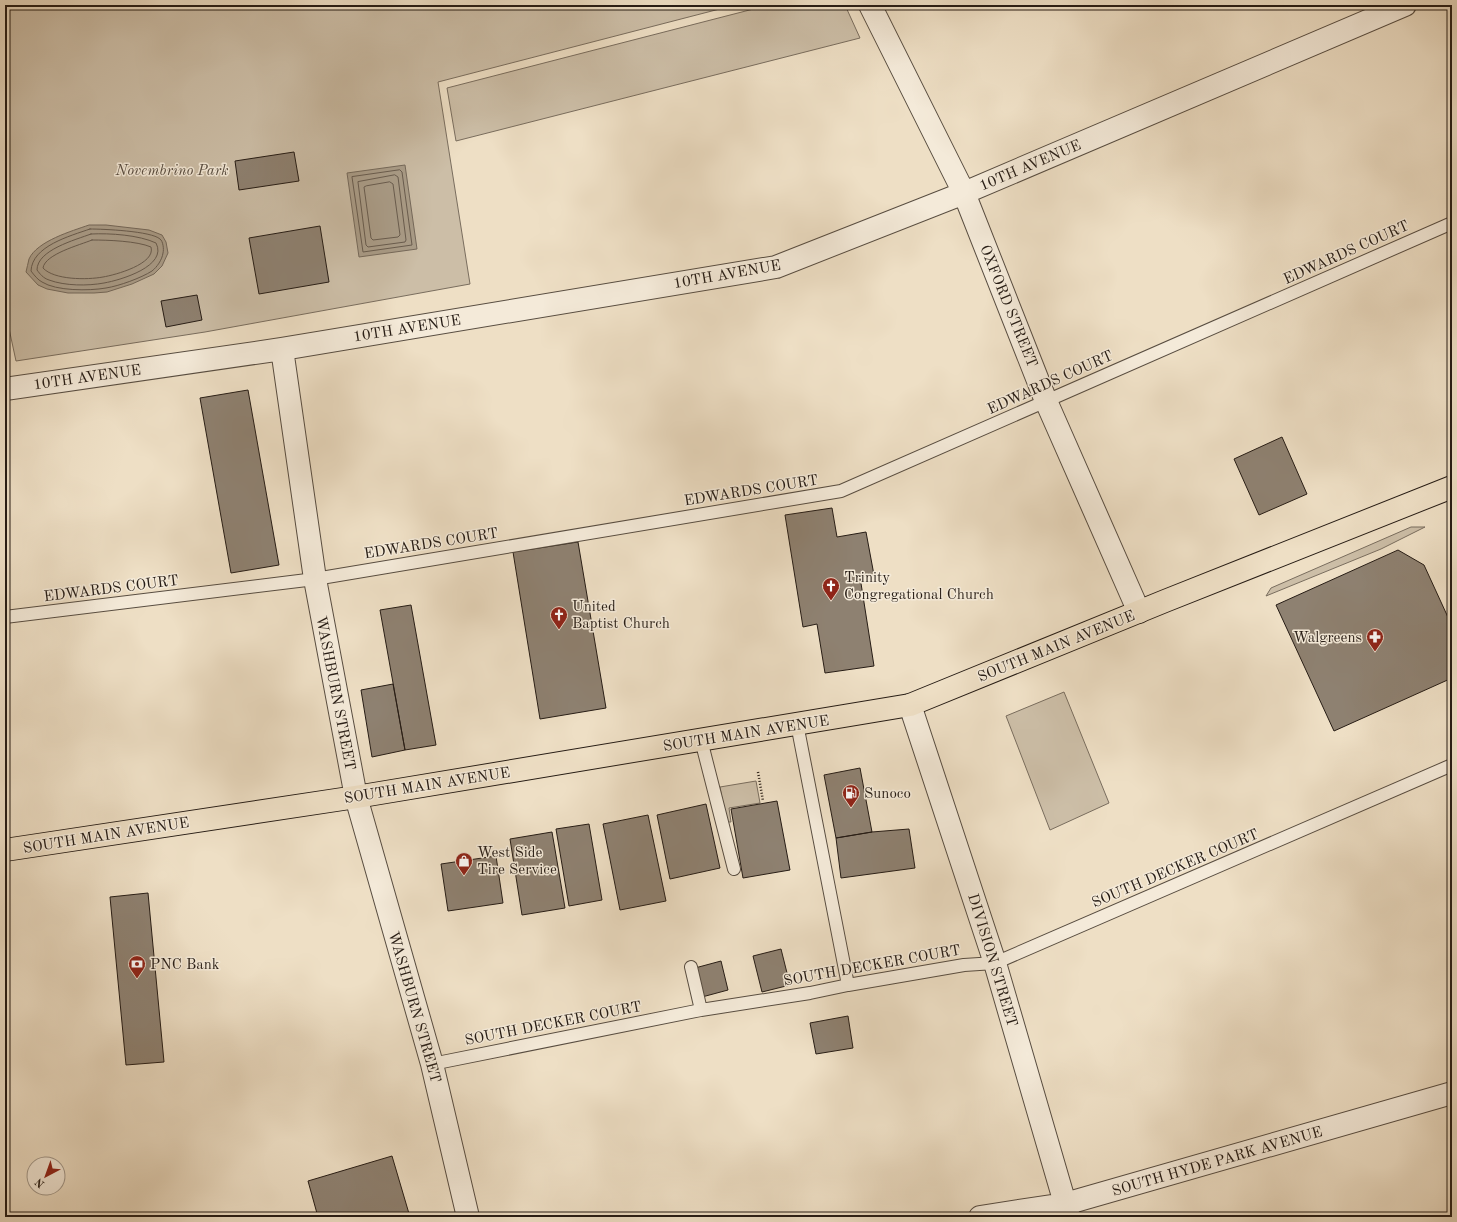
<svg xmlns="http://www.w3.org/2000/svg" width="1457" height="1222" font-family="'Old Standard TT',serif">
	<rect width="100%" height="100%" fill="#eedfc5"/>
	<filter id="stains"><feTurbulence type="fractalNoise" baseFrequency=".005" numOctaves="4"/><feColorMatrix values="0 0 0 0 .2 0 0 0 0 .09 0 0 0 0 .02 0 0 0 .5 -.17"/></filter>
	<radialGradient id="worn" r=".72"><stop offset=".6" stop-color="#630" stop-opacity="0"/><stop offset="1" stop-color="#630" stop-opacity=".3"/></radialGradient>
	<path fill="#ccbea7" stroke="#796d5e" d="M5,5H735L438,82L470,284L205,332L16,361L5,310Z
		M769,5H845L860,38L456,141L447,88Z
		M1411,527H1425L1381,549L1266,596L1271,588Z
		M1064,692L1109,803L1050,830L1006,716Z
		M756,781L760,803L729,808L731,822H726L720,787Z"/>
	<path fill="#aa9d89" stroke="#75695b" d="M405,165L417,249L359,257L347,173Z
		M89,225H106L149,230L162,235L166,242L168,253L162,266L154,274L132,284L107,292L94,293H68L47,289L38,285L26,272C27,268 28,263 29,259C37,241 72,231 89,225Z"/>
	<g fill="none" stroke-linecap="round" stroke-linejoin="round">
		<path stroke="#685c4f" stroke-width="1" d="M400,170L402,172L412,245L363,252L352,177Z
			M395,175L398,177L406,240L405,242L368,247L366,245L358,182Z
			M390,182L393,184L400,235L398,237L373,240L371,238L364,187L366,186Z
			M90,229C103,229 151,231 160,239C163,241 164,249 163,253C162,260 157,267 152,271C141,278 119,286 106,288C89,291 56,291 42,282C38,280 34,275 31,271C32,246 70,236 90,229Z
			M91,234C110,233 139,235 156,243C168,266 121,280 104,283C88,286 65,286 49,280C43,278 40,274 37,270C37,250 75,240 91,234Z
			M92,240C108,240 137,241 151,247C156,264 115,275 103,277C87,280 54,280 43,268C45,254 80,245 92,240Z"/>
	</g>
	<path fill="#8e8171" stroke="#261c15" d="M294,152L299,181L239,190L235,161Z
		M320,226L329,282L259,294L249,238Z
		M197,295L202,320L166,327L161,301Z
		M248,390L279,565L231,573L200,398Z
		M1282,437L1307,494L1259,515L1234,459Z
		M832,508L837,537L866,532L874,575L860,577L874,666L825,673L817,624L803,627L785,515Z
		M578,542L606,708L540,719L513,552Z
		M1398,550L1424,565L1452,626V678L1334,731L1276,605Z
		M411,605L436,745L405,750L380,610Z
		M393,684L405,750L372,757L361,690Z
		M860,768L872,832L836,838L824,775Z
		M777,801L790,870L743,878L731,809Z
		M706,804L720,868L670,879L657,815Z
		M648,815L666,901L620,910L603,824Z
		M589,824L602,900L569,906L556,829Z
		M909,829L915,868L841,878L836,838L872,832Z
		M552,832L565,908L522,915L510,839Z
		M496,856L503,903L448,911L441,864Z
		M148,893L164,1062L126,1065L110,897Z
		M781,949L790,985L762,992L753,956Z
		M721,961L728,990L702,997L695,968Z
		M848,1016L853,1048L816,1054L810,1023Z
		M392,1156L410,1217H318L308,1181Z"/>
	<g fill="none" stroke-linecap="round" stroke-linejoin="round">
		<g stroke="#584d41" stroke-width="14">
			<path id="lane" d="M5,617L315,579L841,491L1452,223
				M797,724L848,985
				M701,740L734,869
				M691,967L701,1010
				M432,1064L701,1010L810,993L848,985L964,965L995,963L1452,765"/>
		</g>
		<g stroke="#584d41" stroke-width="24">
			<path id="street" d="M870,5L964,193L1046,401L1139,612
				M282,349L315,579L356,797L432,1064L468,1217
				M5,389L282,349L776,267L964,193L1405,5
				M910,705L995,963L1069,1217
				M980,1217L1065,1204L1452,1093"/>
		</g>
		<g stroke="#261c15" stroke-width="24">
			<path id="primary" d="M5,850L356,797L910,705L1165,601L1452,487"/>
		</g>
		<path stroke="#261c15" stroke-width="2.5" stroke-dasharray="1 2" stroke-linecap="butt" d="M758,772L763,801"/>
		<use href="#lane" stroke="#f4ead9" stroke-width="12"/>
		<use href="#street" stroke="#f4ead9" stroke-width="22"/>
		<use href="#primary" stroke="#eedfc5" stroke-width="22"/>
	</g>
	<defs>
		<g id="church-pin" transform="scale(0.9)"><path d="M0 17L-7.5 6A9.5 9.5 0 1 1 7.5 6Z" fill="#8f2418" stroke="#f4ead9"/><path d="M-1.2-6h2.4v3.5h3.3v2.4h-3.3V6h-2.4V-.1h-3.3v-2.4h3.3Z" fill="#fff"/></g>
		<g id="pharmacy-pin" transform="scale(0.9)"><path d="M0 17L-7.5 6A9.5 9.5 0 1 1 7.5 6Z" fill="#8f2418" stroke="#f4ead9"/><path d="M-2-6h4v4h4v4h-4v4h-4v-4h-4v-4h4Z" fill="#fff"/></g>
		<g id="fuel-pin" transform="scale(0.9)"><path d="M0 17L-7.5 6A9.5 9.5 0 1 1 7.5 6Z" fill="#8f2418" stroke="#f4ead9"/><path d="M-5.5-6h7V0h2V4h1.3V-2.5L3-4.5l.8-.8L6-3V5H2.5V1h-1V6h-7ZM-4.2-4.7v3.2H.2V-4.7Z" fill="#fff"/></g>
		<g id="shop-pin" transform="scale(0.9)"><path d="M0 17L-7.5 6A9.5 9.5 0 1 1 7.5 6Z" fill="#8f2418" stroke="#f4ead9"/><path d="M-5-2.5h2.3a2.7 3.5 0 0 1 5.4 0H5L5.5 6h-11ZM-1.5-2.5h3a1.5 2.3 0 0 0-3 0Z" fill="#fff"/></g>
		<g id="bank-pin" transform="scale(0.9)"><path d="M0 17L-7.5 6A9.5 9.5 0 1 1 7.5 6Z" fill="#8f2418" stroke="#f4ead9"/><path d="M-6-4H6V4H-6ZM0-2.3a2.3 2.3 0 1 0 0 4.6a2.3 2.3 0 1 0 0-4.6Z" fill="#fff"/></g>
	</defs>
	<g fill-rule="evenodd">
		<use href="#church-pin" x="831" y="586"/>
		<use href="#church-pin" x="559" y="615"/>
		<use href="#pharmacy-pin" x="1375" y="637"/>
		<use href="#fuel-pin" x="851" y="793"/>
		<use href="#shop-pin" x="464" y="861"/>
		<use href="#bank-pin" x="137" y="964"/>
	</g>
	<g text-anchor="middle" stroke-width="3" stroke-linejoin="round" paint-order="stroke">
		<g font-size="15" fill="#261c15" stroke="#f4ead9">
			<text transform="translate(1030 165) rotate(-23)" y="5">10TH AVENUE</text>
			<text transform="translate(1346 252) rotate(-24)" y="5">EDWARDS COURT</text>
			<text transform="translate(727 274) rotate(-10)" y="5">10TH AVENUE</text>
			<text transform="translate(1009 306) rotate(68)" y="5">OXFORD STREET</text>
			<text transform="translate(407 328) rotate(-9)" y="5">10TH AVENUE</text>
			<text transform="translate(87 377) rotate(-8)" y="5">10TH AVENUE</text>
			<text transform="translate(1050 382) rotate(-24)" y="5">EDWARDS COURT</text>
			<text transform="translate(751 490) rotate(-9)" y="5">EDWARDS COURT</text>
			<text transform="translate(431 543) rotate(-9)" y="5">EDWARDS COURT</text>
			<text transform="translate(111 588) rotate(-7)" y="5">EDWARDS COURT</text>
			<text transform="translate(1056 646) rotate(-22)" y="5">SOUTH MAIN AVENUE</text>
			<text transform="translate(336 693) rotate(79)" y="5">WASHBURN STREET</text>
			<text transform="translate(746 733) rotate(-9)" y="5">SOUTH MAIN AVENUE</text>
			<text transform="translate(427 785) rotate(-9)" y="5">SOUTH MAIN AVENUE</text>
			<text transform="translate(106 835) rotate(-9)" y="5">SOUTH MAIN AVENUE</text>
			<text transform="translate(1175 868) rotate(-23)" y="5">SOUTH DECKER COURT</text>
			<text transform="translate(993 960) rotate(73)" y="5">DIVISION STREET</text>
			<text transform="translate(872 965) rotate(-10)" y="5">SOUTH DECKER COURT</text>
			<text transform="translate(415 1007) rotate(74)" y="5">WASHBURN STREET</text>
			<text transform="translate(553 1023) rotate(-11)" y="5">SOUTH DECKER COURT</text>
			<text transform="translate(1217 1161) rotate(-16)" y="5">SOUTH HYDE PARK AVENUE</text>
		</g>
		<g font-size="15" font-style="italic" fill="#584d41" stroke="#f4ead9">
			<text x="172" y="175">Novembrino Park</text>
		</g>
		<g font-size="15" fill="#261c15" stroke="#f4ead9" text-anchor="start">
			<text x="844" y="582">Trinity<tspan x="844" dy="17">Congregational Church</tspan></text>
			<text x="572" y="611">United<tspan x="572" dy="17">Baptist Church</tspan></text>
			<text x="1362" y="642" text-anchor="end">Walgreens</text>
			<text x="864" y="798">Sunoco</text>
			<text x="477" y="857">West Side<tspan x="477" dy="17">Tire Service</tspan></text>
			<text x="150" y="969">PNC Bank</text>
		</g>
	</g>
	<rect width="1457" height="1222" fill="none" stroke="#eedfc5" stroke-width="20"/>
	<rect x="6" y="6" width="1445" height="1210" fill="none" stroke="#261c15" stroke-width="2"/>
	<rect x="10" y="10" width="1437" height="1202" fill="none" stroke="#261c15"/>
	<g transform="translate(46 1176) rotate(221)"><circle r="19" fill="#f4ead9" stroke="#a2988b"/>
	<path d="M0-3L7 15L0 10L-7 15Z" fill="#8f2418"/>
	<text y="-6" font-size="11" font-weight="bold" text-anchor="middle" fill="#261c15">N</text>
	</g>
	<rect width="100%" height="100%" filter="url(#stains)"/>
	<rect width="100%" height="100%" fill="url(#worn)"/>
</svg>
